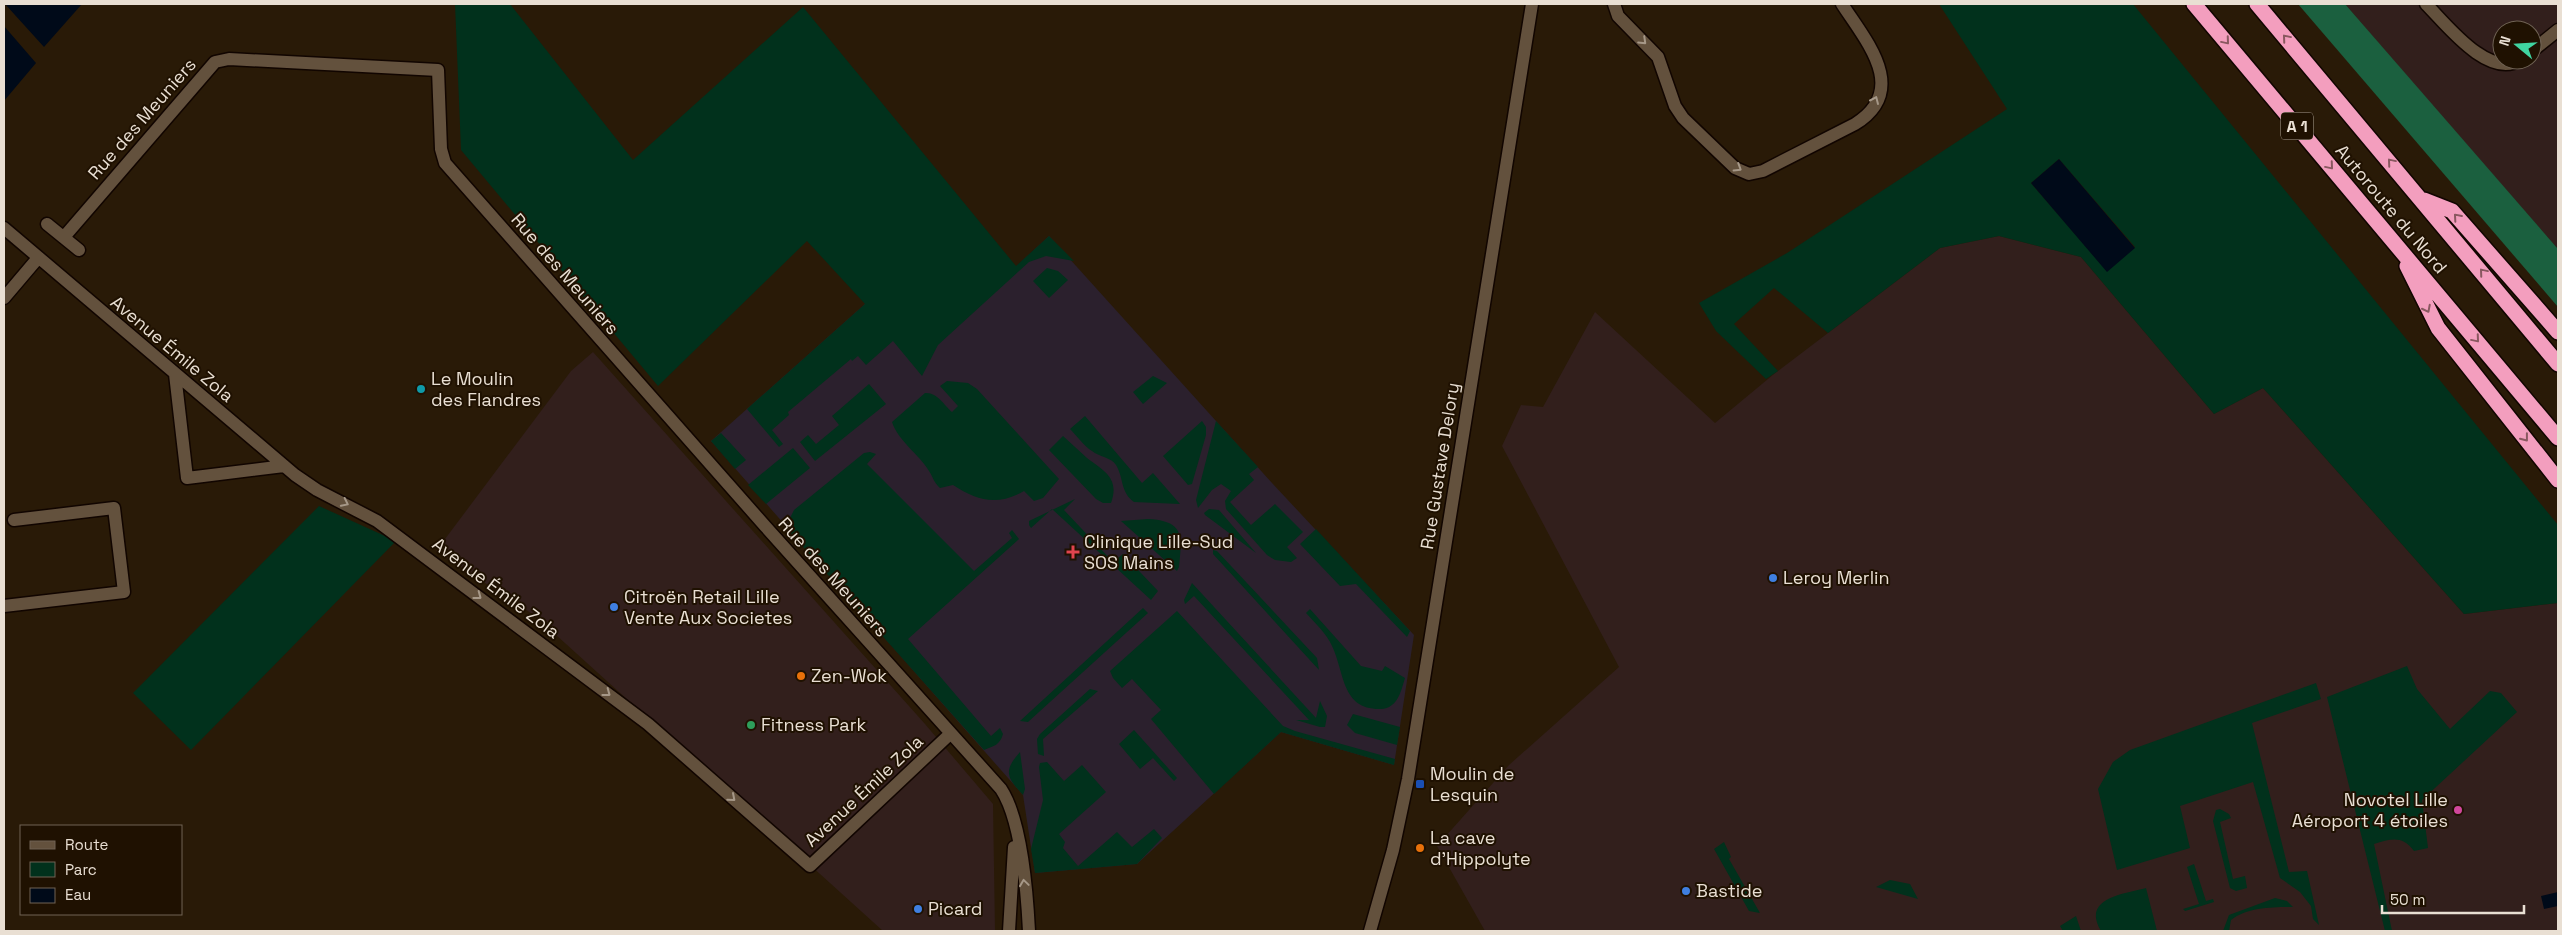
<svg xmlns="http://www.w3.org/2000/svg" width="2562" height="935" font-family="'Space Grotesk',sans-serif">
	<rect width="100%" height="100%" fill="#291a07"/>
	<path fill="#321f1c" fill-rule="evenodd" d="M2345,4H2558V249L2436,110ZM2502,30H2532V60H2502Z
		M1999,236L2081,257L2214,414L2263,388L2464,614L2558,603V931H1485L1437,846L1509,765L1619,667L1502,446L1521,405L1543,407L1595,312L1715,423L1774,374L1940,248Z
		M593,352L925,724L993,804L995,931H883L534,615L436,551L571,371Z"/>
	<path fill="#2b202d" d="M1049,236L1272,483L1414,635L1394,765L1281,732L1137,864L1035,873L1023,795L711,441L865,304L914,361Z"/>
	<path fill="#01311c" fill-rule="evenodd" d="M455,4H510L633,160L803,7L1016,266L1049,236L1074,261L1046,256L1029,262L938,345L922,376L893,341L866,365L858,356L852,361L851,359L788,412L789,415L772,430L783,444L779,447L747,409L865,304L807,241L658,386L461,150Z
		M1939,4H2133L2558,525V603L2464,614L2263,388L2214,414L2081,257L1999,236L1940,248L1828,333L1774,288L1734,324L1778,371L1766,379L1716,331L1699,303L1787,253L2007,109ZM2059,159L2135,247L2107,271L2031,183Z
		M1047,268L1058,271L1068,280L1049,298L1033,281Z
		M1153,376L1167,383L1143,404L1133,392Z
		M947,381L968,383L977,389L1059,479L1043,498L1034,501L1024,491C998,506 977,501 953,485L940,488C934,483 933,477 929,471C919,454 898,441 892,422L925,393C937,392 944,405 952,412L958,406L940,386Z
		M869,384L886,404L815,461L800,442L808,435L816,444L839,425L832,416Z
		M1085,416L1142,483L1153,473L1180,504L1134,502C1120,492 1124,478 1116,465C1111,457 1099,457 1092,451C1084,446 1077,436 1070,429Z
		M1202,421L1206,427V435L1192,484L1188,485L1163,456Z
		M1216,421L1258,467L1249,474L1254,480L1230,502L1251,525L1275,504L1303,532L1287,547L1297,558L1291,562L1275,560L1267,555L1226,509L1225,501L1231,491L1221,484L1212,490L1198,508L1196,500Z
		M721,433L746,460L735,469L711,441Z
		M1063,436C1071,443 1079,451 1087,458C1104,471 1120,478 1111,503H1103L1096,499L1049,450Z
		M793,448L810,468L766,504L748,485Z
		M870,452L876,454L867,464L974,571L1012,538L1009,533L1012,530L1019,539L908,639L991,736L1000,728L1003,734C1000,745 994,746 984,750L788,530L789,520L794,510L864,453Z
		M1075,499L1064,510L1113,562L1123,554L1158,591L1151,600L1052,509L1031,528L1029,525V521Z
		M319,506L396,541L191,750L133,693Z
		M1209,509L1219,510L1256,553L1205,515L1204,513Z
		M1148,519C1185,521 1182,536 1179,567L1177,571L1121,521Z
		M1316,529L1410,631L1407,637L1356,584L1340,586L1300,544Z
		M1213,550L1217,551L1317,658L1319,670L1213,554Z
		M1192,583L1316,718L1320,701L1327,716L1325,727H1320L1296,720H1309L1194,596L1185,604L1184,600Z
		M1143,608L1148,613L1028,722L1020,721Z
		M1310,609L1361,666L1382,671L1385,666L1405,678C1401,691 1398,708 1381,709C1341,710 1345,673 1332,646C1327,634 1315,623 1306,613Z
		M1177,611L1283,726L1295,731L1395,759L1394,765L1281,732L1214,794L1151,719L1161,710L1132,679L1122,688L1113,678L1110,671Z
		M2407,666L2417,689L2450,729L2490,691L2501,693L2517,712L2422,800L2428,848L2414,851C2402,835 2391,839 2374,844L2392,931H2385L2327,697Z
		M2316,683L2321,699L2252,723L2289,872L2307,871L2319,925L2313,919L2311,906L2300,892L2280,878L2253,782L2180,806L2190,848L2117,870L2098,789L2113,762L2130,750Z
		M1090,689L1098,691L1043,739L1044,756L1038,754L1037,739L1040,734Z
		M1353,714L1400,727L1397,745L1355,733L1347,725Z
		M1134,730L1177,778L1174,781L1153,758L1140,769L1119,744Z
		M1020,752L1025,789L1023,795C1008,778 1002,772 1020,752Z
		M1047,762L1064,781L1082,765L1106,792L1059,834L1065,842L1063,848L1078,866L1117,832L1132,847L1154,829L1162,838L1137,864L1035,873L1031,849L1043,800L1039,767L1040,763Z
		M2220,809L2229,814L2231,818L2220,822L2233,879L2245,876L2247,888L2236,891L2230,888L2213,821L2216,810Z
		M1724,842L1731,857L1729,859L1760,913L1749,911L1714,849Z
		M2194,864L2206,901L2213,899L2214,902L2185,911L2183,909L2199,904L2187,867Z
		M1890,880L1910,884L1918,899L1876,887Z
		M2146,888L2157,931H2101C2081,898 2124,894 2146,888Z
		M2275,898L2287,901L2293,907C2274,907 2247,907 2231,920L2229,931H2223L2229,915Z
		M2076,916L2081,931H2063L2060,926Z"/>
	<path fill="#1b603f" d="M2298,4H2345L2558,249V307Z"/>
	<path fill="#000a19" d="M5,4H82L44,47Z
		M4,26L36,63L4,101Z
		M2059,159L2135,248L2107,272L2031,183Z
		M2558,892V906L2544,909L2541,896Z"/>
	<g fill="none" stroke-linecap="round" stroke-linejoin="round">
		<g stroke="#110500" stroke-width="15">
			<path id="minor" d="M1614,4L1618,16L1658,57L1675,106L1683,118L1735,168L1749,174L1763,171L1855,124C1910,90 1866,41 1842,4
				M2426,4C2446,24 2488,79 2520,60
				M2532,51L2558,30
				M47,224L79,250
				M4,228L295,475L317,490L377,521L648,724L810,866L950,734
				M64,237L215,62L229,59L438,70L441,149L445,163L765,526L1001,789C1022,821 1027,892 1029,931
				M4,298L38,258
				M175,374L187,478L284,466
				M4,606L124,592L114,508L14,520
				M1009,931L1014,847"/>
		</g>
		<g stroke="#110500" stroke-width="15">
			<path id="tertiary" d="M1370,931L1393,850L1408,779L1532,4"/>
		</g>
		<g stroke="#110500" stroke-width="18">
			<path id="motorway" d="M2194,4L2558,438
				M2257,4L2558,364
				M2424,200L2452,211L2558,332
				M2407,266L2438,328L2558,480"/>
		</g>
		<use href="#minor" stroke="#63513d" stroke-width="12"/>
		<use href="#tertiary" stroke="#63513d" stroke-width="12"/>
		<use href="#motorway" stroke="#f39ebe" stroke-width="15"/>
	</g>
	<defs><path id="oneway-chevron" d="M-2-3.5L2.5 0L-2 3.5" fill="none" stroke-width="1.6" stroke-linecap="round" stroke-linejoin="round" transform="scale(1.25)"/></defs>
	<g stroke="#895860">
		<use href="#oneway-chevron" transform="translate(2286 38) rotate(-130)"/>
		<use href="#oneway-chevron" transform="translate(2226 41) rotate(50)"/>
		<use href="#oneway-chevron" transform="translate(2391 162) rotate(-130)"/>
		<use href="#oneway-chevron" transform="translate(2330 166) rotate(50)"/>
		<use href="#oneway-chevron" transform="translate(2457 217) rotate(-131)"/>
		<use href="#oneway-chevron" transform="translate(2483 272) rotate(-130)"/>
		<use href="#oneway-chevron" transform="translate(2427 309) rotate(63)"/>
		<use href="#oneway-chevron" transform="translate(2476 339) rotate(50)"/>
		<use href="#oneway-chevron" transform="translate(2525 438) rotate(52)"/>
	</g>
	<g stroke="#a69888">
		<use href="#oneway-chevron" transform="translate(1643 41) rotate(44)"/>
		<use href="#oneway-chevron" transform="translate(1875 100) rotate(-66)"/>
		<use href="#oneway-chevron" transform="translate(1738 168) rotate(32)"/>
		<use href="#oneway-chevron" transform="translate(345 503) rotate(26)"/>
		<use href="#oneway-chevron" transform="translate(478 596) rotate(37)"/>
		<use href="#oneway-chevron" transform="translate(607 693) rotate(37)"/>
		<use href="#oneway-chevron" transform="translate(732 798) rotate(41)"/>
		<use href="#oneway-chevron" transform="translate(1024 883) rotate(-98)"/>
	</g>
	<circle fill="#0f9aa8" stroke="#1f1101" stroke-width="2" cx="421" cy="389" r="5"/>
	<path fill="#e0444e" stroke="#1f1101" stroke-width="2" d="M1070.5 544.5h5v5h5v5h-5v5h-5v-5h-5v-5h5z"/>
	<g fill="#3f7fe0" stroke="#1f1101" stroke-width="2">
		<circle cx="1773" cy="578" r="5"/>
		<circle cx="614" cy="607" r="5"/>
		<circle cx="1686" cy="891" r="5"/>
		<circle cx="918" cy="909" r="5"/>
	</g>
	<g fill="#e8710a" stroke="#1f1101" stroke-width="2">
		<circle cx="801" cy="676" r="5"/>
		<circle cx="1420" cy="848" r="5"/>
	</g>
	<circle fill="#2e9e5b" stroke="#1f1101" stroke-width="2" cx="751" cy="725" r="5"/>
	<rect fill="#1a4fb4" stroke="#1f1101" stroke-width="2" x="1415" y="779" width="10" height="10" rx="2.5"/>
	<circle fill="#d1479c" stroke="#1f1101" stroke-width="2" cx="2458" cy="810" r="5"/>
	<g text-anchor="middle" stroke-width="4" stroke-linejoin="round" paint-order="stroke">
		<rect fill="#1f1101" stroke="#aca194" stroke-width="1" x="2281" y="112.5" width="32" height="27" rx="4"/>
		<g font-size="16" font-weight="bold" fill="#e9dfd3">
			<text x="2297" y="132">A 1</text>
		</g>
		<g font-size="18" fill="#e9dfd3" stroke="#1f1101">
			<text transform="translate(142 119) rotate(-49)" y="6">Rue des Meuniers</text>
			<text transform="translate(2391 209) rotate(50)" y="6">Autoroute du Nord</text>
			<text transform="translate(565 274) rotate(49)" y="6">Rue des Meuniers</text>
			<text transform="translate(172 349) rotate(40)" y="6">Avenue Émile Zola</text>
			<text transform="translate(1440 466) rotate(-81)" y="6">Rue Gustave Delory</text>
			<text transform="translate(833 577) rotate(48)" y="6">Rue des Meuniers</text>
			<text transform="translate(496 588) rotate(37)" y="6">Avenue Émile Zola</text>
			<text transform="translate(864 791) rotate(-43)" y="6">Avenue Émile Zola</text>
		</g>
		<g font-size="18" fill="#e9dfd3" stroke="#1f1101" text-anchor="start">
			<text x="431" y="385">Le Moulin<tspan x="431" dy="21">des Flandres</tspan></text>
			<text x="1084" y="548">Clinique Lille-Sud<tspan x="1084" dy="21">SOS Mains</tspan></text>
			<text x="1783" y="584">Leroy Merlin</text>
			<text x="624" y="603">Citroën Retail Lille<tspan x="624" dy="21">Vente Aux Societes</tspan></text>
			<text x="811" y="682">Zen-Wok</text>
			<text x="761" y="731">Fitness Park</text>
			<text x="1430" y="780">Moulin de<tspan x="1430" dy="21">Lesquin</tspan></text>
			<text x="2448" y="806" text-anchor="end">Novotel Lille<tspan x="2448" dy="21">Aéroport 4 étoiles</tspan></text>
			<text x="1430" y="844">La cave<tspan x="1430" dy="21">d’Hippolyte</tspan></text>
			<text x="1696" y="897">Bastide</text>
			<text x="928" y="915">Picard</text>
		</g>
	</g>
	<rect width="2562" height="935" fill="none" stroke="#e9dfd3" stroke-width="10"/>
	<rect x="20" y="825" width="162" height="90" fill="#1f1101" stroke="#706355"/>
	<rect x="30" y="841" width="25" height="8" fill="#63513d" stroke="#706355"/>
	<text x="65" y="850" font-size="15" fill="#e9dfd3">Route</text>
	<rect x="30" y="862" width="25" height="15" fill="#01311c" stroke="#706355"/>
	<text x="65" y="875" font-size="15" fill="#e9dfd3">Parc</text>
	<rect x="30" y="888" width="25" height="15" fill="#000a19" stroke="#706355"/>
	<text x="65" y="900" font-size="15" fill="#e9dfd3">Eau</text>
	<g transform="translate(2517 45) rotate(288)"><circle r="24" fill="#1f1101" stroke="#706355"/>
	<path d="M0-4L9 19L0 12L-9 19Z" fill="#40d4a1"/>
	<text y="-8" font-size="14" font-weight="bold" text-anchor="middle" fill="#e9dfd3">N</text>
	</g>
	<path d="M2382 905v8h142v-8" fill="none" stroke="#e9dfd3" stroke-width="2.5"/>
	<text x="2390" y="905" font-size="15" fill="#e9dfd3" stroke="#1f1101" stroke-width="4" paint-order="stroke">50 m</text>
</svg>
